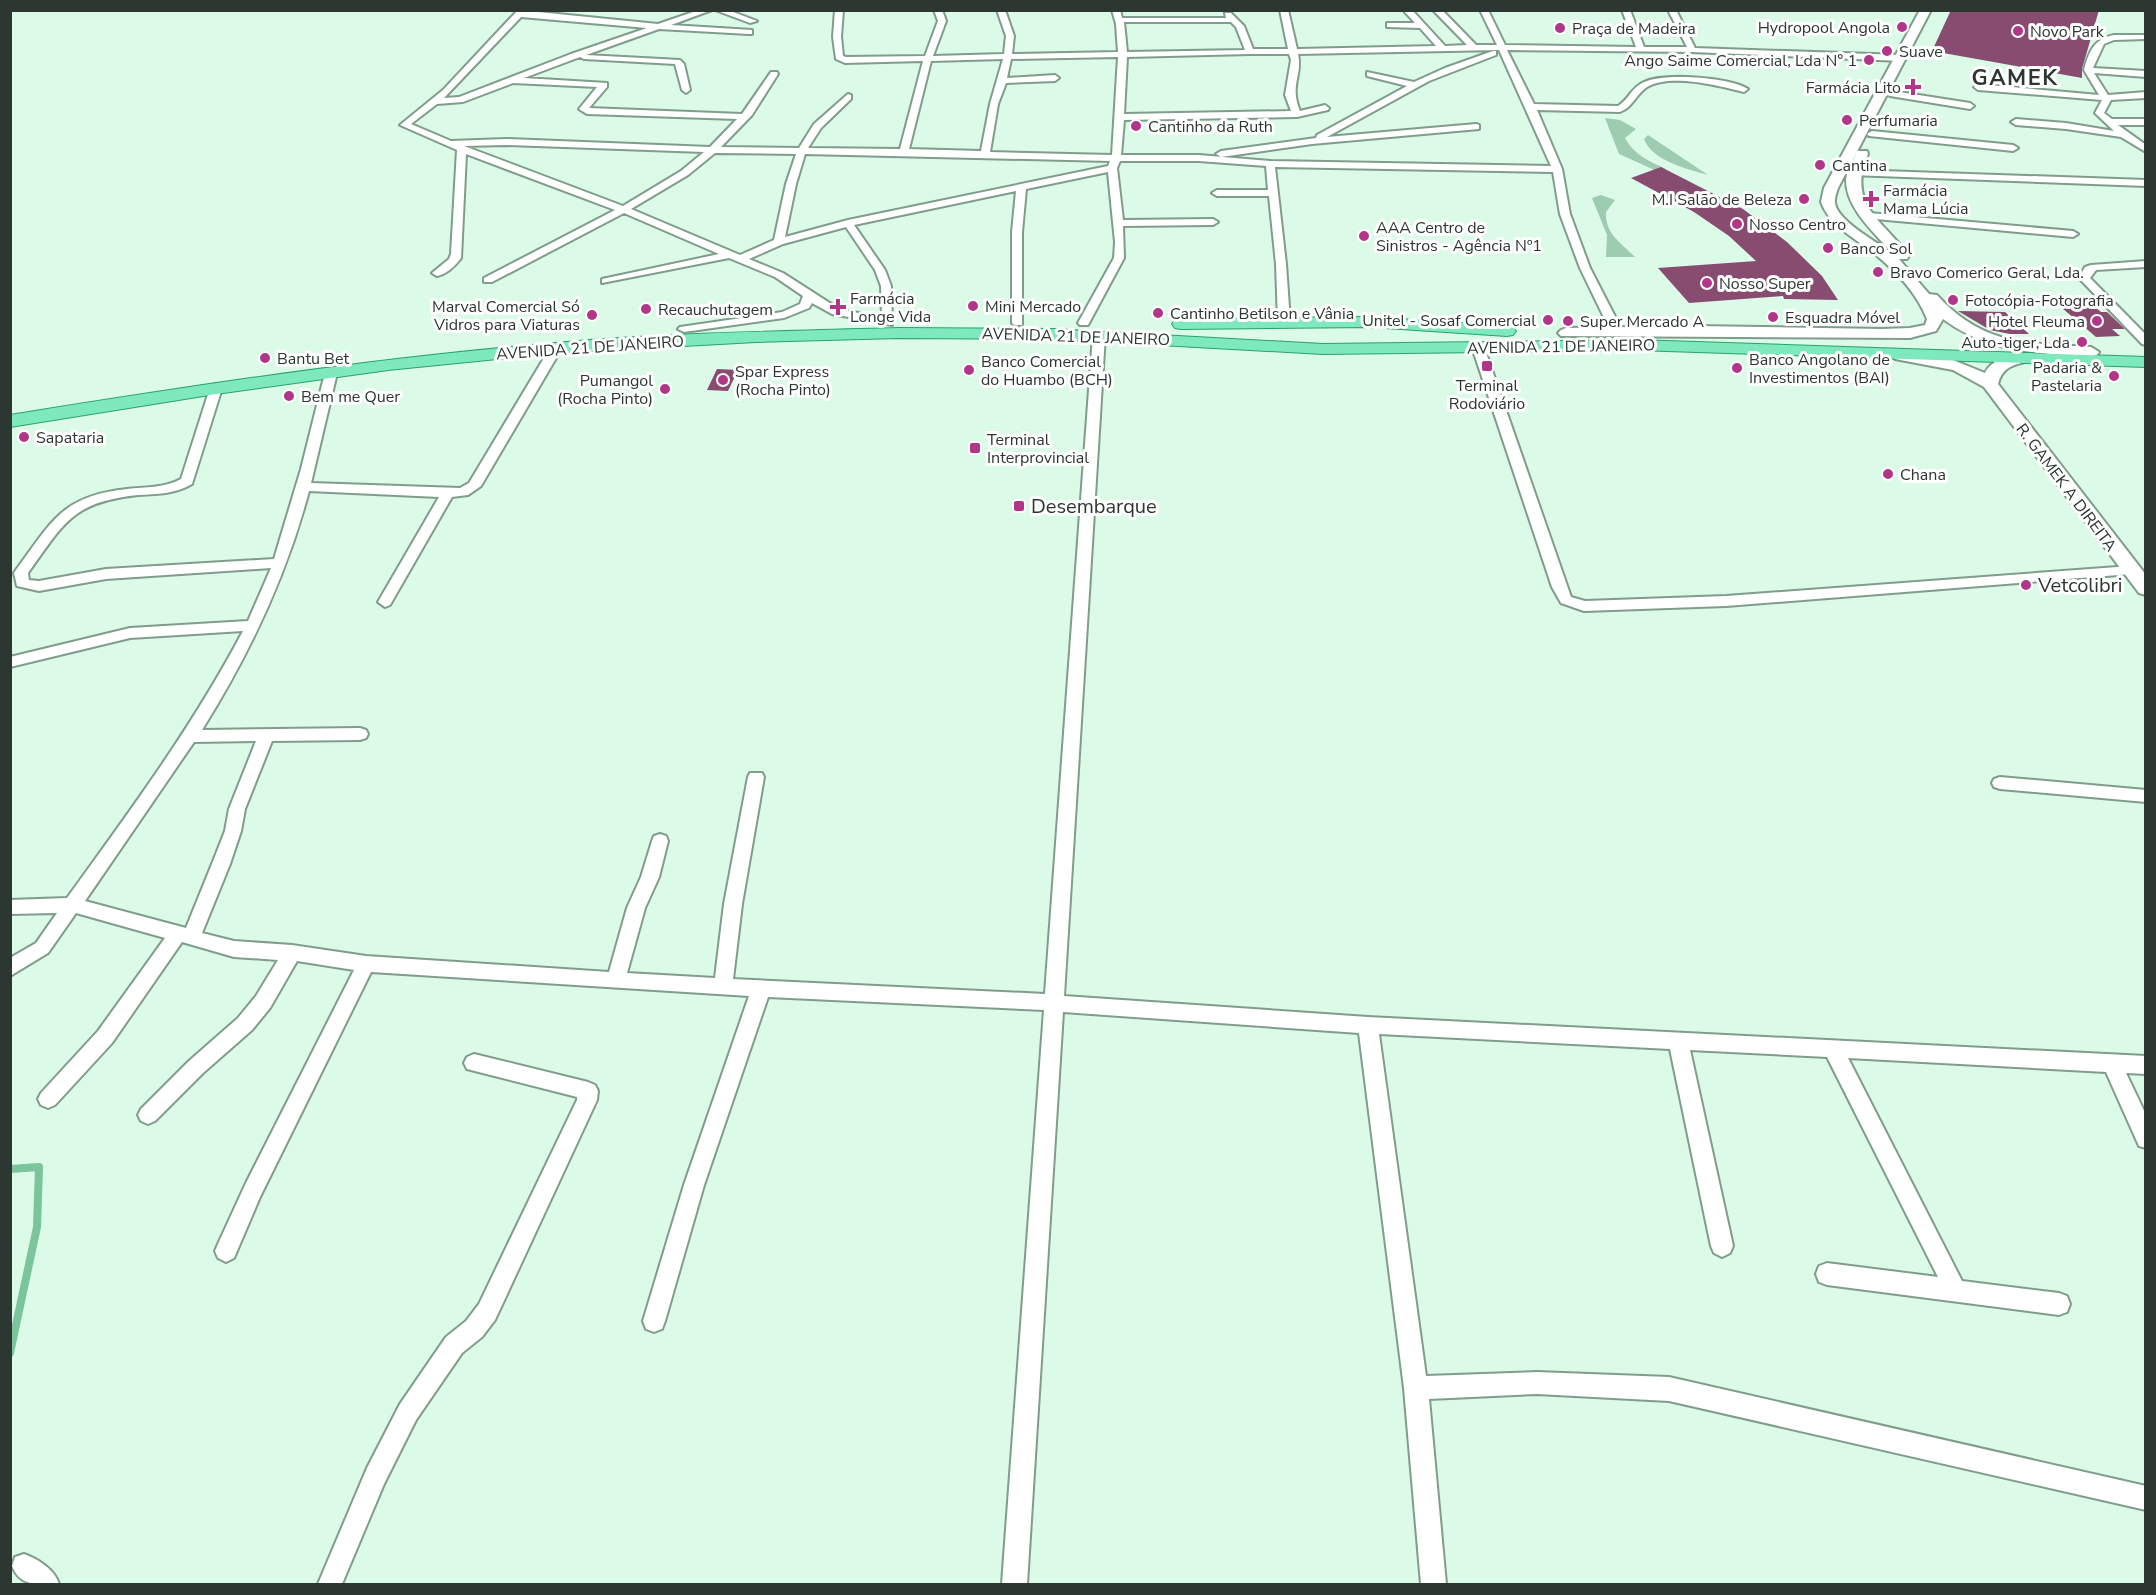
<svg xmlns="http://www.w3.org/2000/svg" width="2156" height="1595" font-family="'Nunito Sans',sans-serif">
	<rect width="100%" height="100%" fill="#dbfae7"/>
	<path fill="#9dccb0" d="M1605,118L1620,120L1636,129L1625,138C1633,154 1650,162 1666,169L1659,172L1619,154Z
		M1648,135L1708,175C1688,169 1652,161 1644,139Z
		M1601,195L1615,200L1606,212C1605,235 1622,243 1635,257H1606L1607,235L1592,198Z"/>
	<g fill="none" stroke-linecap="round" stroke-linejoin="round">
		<path stroke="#7cc49b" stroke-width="8" d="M10,1169L39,1167L37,1227L10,1353"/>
	</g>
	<path fill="#884c70" d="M1951,10H2099L2082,69V78L1932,51Z
		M1661,167L1743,209L1787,242L1822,276L1838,300L1784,299L1783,296L1689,303L1658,268L1756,261L1729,236L1694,212L1631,178Z
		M2094,306L2101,312H2107L2125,329H2112L2120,336L2096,337L2062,308Z
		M1958,311L2005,312L2029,334H2010L1990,330Z
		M717,369L738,370L728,391L707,390Z"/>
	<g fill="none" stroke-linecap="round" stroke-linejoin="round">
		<g stroke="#809d8b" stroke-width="4">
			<path id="street" d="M518,10L658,24L699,10H712L671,25L752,30V34H749L659,29L586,55L680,60L684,64L690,90L686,93L682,90L675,64L584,59L580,57L524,78L607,83V87L589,108L742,114L771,72H777L778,74L752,115L721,147L799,148L814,124L848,94L851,95V99L821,128L808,148L900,149L923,61L845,63L836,59L833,37L835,10H843L841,37L843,56L846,57L925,56L938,21L934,10H942L946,21L933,56L1004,54L1006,36L997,10H1005L1014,36L1012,54L1118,52L1116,24L1112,10H1120L1122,18H1226L1225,13H1231L1244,26L1253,49H1288L1280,10H1288L1297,49L1436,46L1420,28L1387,27V23H1415L1403,10H1412L1445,46L1467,45L1433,10H1442L1476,45H1497L1480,10H1488L1505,45L1636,47L1622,10H1630L1644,47H1687L1669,12L1676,10L1695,48L1901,55L1905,58L1901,61L1692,52L1507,50L1534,104L1618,106C1628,100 1631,89 1642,83C1662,72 1730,77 1748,89L1744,92C1719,86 1671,73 1647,87C1636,94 1633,107 1620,112L1537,110L1562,169L1570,214L1590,268L1623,332L1617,335L1611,332L1580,268L1560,214L1553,172L1275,167L1286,264L1290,322L1284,325L1278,322L1276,264L1269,196H1217L1212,193L1217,190H1268L1266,166L1199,161H1120L1117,168L1123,220L1213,219L1218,222L1213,225L1123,226L1124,258L1088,325H1080L1078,323L1114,258L1115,242L1108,172L1026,189L1022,232V325H1014L1012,323V232L1016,191L854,225L885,270L891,286L892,325L832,314L812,303L809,308L784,318L684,332L678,329L680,327L782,312L800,304L803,296L775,277L729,258L602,283V279L719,254L624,213L492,282H484V278L615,210L466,154L461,258C455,266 447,274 437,276L432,273L449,259L451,254L457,150L400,125L443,90ZM521,17L647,28L571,54L459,97L444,98ZM1124,22H1231L1236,27L1245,50L1127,52ZM1499,50L1551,166L1270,161L1199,155H1121L1124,120L1297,117L1328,110L1329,108L1325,105L1300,111C1289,84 1303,76 1298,54ZM1250,54H1289L1291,60L1285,95L1291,111L1124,114L1127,57ZM1118,57L1112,155L990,152L998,104L1006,83L1055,81L1059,78L1055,75L1007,78L1011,59ZM1003,59L990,104L981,151L909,149L931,61ZM513,83L597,87L579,109L587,114L737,119L710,147L506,139L451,141L411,124L437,104L463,102ZM506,145L704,152L681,171L623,206L464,146ZM715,153L796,154L786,184L774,240L740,255L631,209L688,175ZM805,154L1110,161L1108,166L848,220L785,237L796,184ZM846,227L875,270L881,286L882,318L839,309L783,273L749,259L783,244Z
				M715,10H728L757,21L750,23Z
				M2114,35H2146V39L2114,40L2104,44L2093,68L2146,71V77L2094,73L2108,95L2146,92V98L2111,100L2104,113L2112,119H2146V125H2118L2146,145V152L2121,137L2066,129L2016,125L2011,122L2016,119L2066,123L2114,131L2095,113L2102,100L1978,90L1974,87L1978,84L2099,95L2084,70C2089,51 2094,39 2114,35Z
				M1493,51H1496V55L1429,81L1327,137L1476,124L1479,125V129L1312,144L1221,157L1216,154L1221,151L1316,138L1317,135L1407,86L1367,76V72L1414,82L1445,68Z
				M1893,91L1970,103L1974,106L1970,109L1890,96V92Z
				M1872,131L2013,145L2018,148L2013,151L1869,136L1867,134Z
				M1854,170L2146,180V186L1851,175V171Z
				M1869,213L2073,231L2078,234L2073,237L1865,218V214Z
				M2146,261V267L2096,270L2090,278L2146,335V345L2142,344L2079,278L2085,267L2091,265Z
				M1099,332L1105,335L1064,996L1368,1017L2146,1056V1074L2126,1073L2146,1115V1148L2139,1146L2106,1072L1848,1058L1962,1281L2059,1293L2067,1296L2070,1304L2067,1312L2059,1315L1827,1285L1819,1282L1816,1274L1819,1266L1827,1263L1938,1277L1827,1057L1690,1050L1733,1246L1730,1253L1722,1257L1714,1253L1711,1246L1670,1049L1379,1034L1426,1376L1537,1372L1669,1377L2146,1486V1510L1669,1401L1537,1394L1429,1399L1446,1584H1421L1404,1388L1359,1033L1063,1012L1027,1584H1002L1044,1010L768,997L704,1185L665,1321L662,1329L654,1332L646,1329L643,1321L684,1185L749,996L371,972L260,1197L234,1258L226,1262L218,1258L215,1251L218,1244L246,1183L354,970L297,961L270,1008L252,1030L203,1073L155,1121L148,1124L141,1121L138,1115L141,1109L189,1061L238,1018L256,996L278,960L234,957L182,942L112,1043L55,1105L48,1108L41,1105L38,1099L41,1093L98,1031L165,938L76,913L48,953L10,976V958L36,943L57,913L10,914V900L67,898C130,811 193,726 243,631L130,638L10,667V657L130,628L248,621L271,568L106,579L39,591L17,586L14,573L16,570C52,521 62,496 127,489C145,487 165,488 181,479L210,388L216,384L222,388L192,484C175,494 158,494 138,495C72,502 64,523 28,573L29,580L39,581L106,569L274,559L301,469L325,373L331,369L337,373L311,483L460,488L469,483L550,348L556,345L562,348L481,486L468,495L452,497L390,605L385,607L378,602L439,497L309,491C286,577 249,655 202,730L360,728L366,730L368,734L366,738L360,740L272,741L245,809L241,831L230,864L202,933L234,941L292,945L366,956L609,972L627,908L641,877L652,841L654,836L660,834L666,836L668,841L659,877L645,908L627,973L715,978L724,904L748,777L750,773H762L764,777L742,904L733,979L1045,994L1093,335ZM256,741L229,809L225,831L212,864L186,928L85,901L194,742Z
				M1478,344L1484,347L1571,597L1585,601L1726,596L2131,566L2138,570L2131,574L1726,606L1584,611L1561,603L1552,587L1472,347Z
				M2000,777L2146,790V802L2000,789L1994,787L1992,783L1994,779Z
				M474,1054L588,1082L595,1085L598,1091L597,1100L495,1320L482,1337L462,1353L416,1420L384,1484L342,1584H318L367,1468L400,1404L446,1337L466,1321L479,1304L577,1100V1097L467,1069L464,1063L467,1057Z
				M24,1554C38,1559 55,1570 59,1584C39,1584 21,1588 12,1566L15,1557Z"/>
		</g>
		<g stroke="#809d8b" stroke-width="4">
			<path id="secondary" d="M1920,10H1931L1838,188C1837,192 1834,198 1835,203C1837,221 1879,243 1893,254C1876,234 1846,209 1846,180C1847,171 1852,162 1856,154L1857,151H1867L1868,154C1846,205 1883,220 1909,256L1907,259H1899L1929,294L1937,295C1983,346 2027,343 2091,347L2099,352L2097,355C2086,358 2074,356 2063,355C2019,352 1979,346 1943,319L1936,331L1910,338L1561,336L1558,333L1561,330L1566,328L1695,326L1882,329L1910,328L1925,325L1927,319C1916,291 1894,269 1871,251C1852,236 1830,226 1821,202L1824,188Z
				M1901,351L1953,360L1985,373C1991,359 2018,350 2033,354L2035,357L2033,360C2015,365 2003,365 1998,384L2146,575V595L2139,593L1984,387L1953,370L1895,359L1893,356L1895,353Z"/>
		</g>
		<g stroke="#29a26e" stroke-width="2">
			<path id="primary" d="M1370,317L1507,326L1513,327L1516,331L1513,335L1507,336L1370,327L1181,329L1175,328L1172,324L1175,320L1181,319Z
				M899,328L1052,329L1323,344L1636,340L2146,357V367L1636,350L1323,354L1052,339L899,338L756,342L556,353L388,370L216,394L10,427V415C191,386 372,358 555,343C669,333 784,331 899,328Z"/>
		</g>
		<use href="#street" fill="#fff" fill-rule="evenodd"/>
		<use href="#secondary" fill="#fff" fill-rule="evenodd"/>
		<use href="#primary" fill="#7ee9bc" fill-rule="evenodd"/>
	</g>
	<g fill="#b23688" stroke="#fefefe" stroke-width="2">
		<circle cx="1902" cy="27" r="6"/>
		<circle cx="1560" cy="28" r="6"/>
		<circle cx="2018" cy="31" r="6"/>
		<circle cx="1887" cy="51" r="6"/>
		<circle cx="1869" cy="60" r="6"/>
		<path d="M1910 78h6v6h6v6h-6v6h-6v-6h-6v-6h6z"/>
		<circle cx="1847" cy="120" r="6"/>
		<circle cx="1136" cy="126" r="6"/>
		<circle cx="1820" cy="165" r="6"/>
		<circle cx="1804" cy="199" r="6"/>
		<path d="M1868 190h6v6h6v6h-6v6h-6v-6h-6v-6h6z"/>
		<circle cx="1737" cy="224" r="6"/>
		<circle cx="1364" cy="236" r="6"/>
		<circle cx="1828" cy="248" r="6"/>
		<circle cx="1878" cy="272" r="6"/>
		<circle cx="1707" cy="283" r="6"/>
		<circle cx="1953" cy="300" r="6"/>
		<circle cx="973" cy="306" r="6"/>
		<path d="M835 298h6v6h6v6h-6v6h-6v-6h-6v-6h6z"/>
		<circle cx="646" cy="309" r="6"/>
		<circle cx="1158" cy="313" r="6"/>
		<circle cx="592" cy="315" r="6"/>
		<circle cx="1773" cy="317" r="6"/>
		<circle cx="1548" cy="320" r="6"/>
		<circle cx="1568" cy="321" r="6"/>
		<circle cx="2097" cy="321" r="6"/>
		<circle cx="2082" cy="342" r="6"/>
		<circle cx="265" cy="358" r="6"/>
		<rect x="1481" y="360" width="12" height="12" rx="3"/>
		<circle cx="1737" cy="368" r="6"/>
		<circle cx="969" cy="370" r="6"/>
		<circle cx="2114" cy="376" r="6"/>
		<circle cx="723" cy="380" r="6"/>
		<circle cx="665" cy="389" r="6"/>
		<circle cx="289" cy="396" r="6"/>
		<circle cx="24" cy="437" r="6"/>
		<rect x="969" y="442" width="12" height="12" rx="3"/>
		<circle cx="1888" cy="474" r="6"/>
		<rect x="1013" y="500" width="12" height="12" rx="3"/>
		<circle cx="2026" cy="585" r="6"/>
	</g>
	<g text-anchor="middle" stroke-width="6" stroke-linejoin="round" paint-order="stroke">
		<g font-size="16" fill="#2b3730" stroke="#fefefe" text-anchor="start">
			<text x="1890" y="33" text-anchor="end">Hydropool Angola</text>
			<text x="1572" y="34">Praça de Madeira</text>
			<text x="2030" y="37">Novo Park</text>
			<text x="1899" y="57">Suave</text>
			<text x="1857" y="66" text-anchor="end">Ango Saime Comercial, Lda N° 1</text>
			<text x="1901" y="93" text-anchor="end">Farmácia Lito</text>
			<text x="1859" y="126">Perfumaria</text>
			<text x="1148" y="132">Cantinho da Ruth</text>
			<text x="1832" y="171">Cantina</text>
			<text x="1883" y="196">Farmácia<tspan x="1883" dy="18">Mama Lúcia</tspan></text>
			<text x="1792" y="205" text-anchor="end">M.I Salão de Beleza</text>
			<text x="1749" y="230">Nosso Centro</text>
			<text x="1376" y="233">AAA Centro de<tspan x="1376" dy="18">Sinistros - Agência Nº1</tspan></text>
			<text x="1840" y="254">Banco Sol</text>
			<text x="1890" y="278">Bravo Comerico Geral, Lda.</text>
			<text x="1719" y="289">Nosso Super</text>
			<text x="850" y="304">Farmácia<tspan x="850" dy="18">Longe Vida</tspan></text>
			<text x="1965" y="306">Fotocópia-Fotografia</text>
			<text x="580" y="312" text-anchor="end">Marval Comercial Só<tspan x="580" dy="18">Vidros para Viaturas</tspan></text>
			<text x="985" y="312">Mini Mercado</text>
			<text x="658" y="315">Recauchutagem</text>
			<text x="1170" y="319">Cantinho Betilson e Vânia</text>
			<text x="1785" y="323">Esquadra Móvel</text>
			<text x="1536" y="326" text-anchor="end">Unitel - Sosaf Comercial</text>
			<text x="1580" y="327">Super Mercado A</text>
			<text x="2085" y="327" text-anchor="end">Hotel Fleuma</text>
			<text x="2070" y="348" text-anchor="end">Auto-tiger, Lda</text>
			<text x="277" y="364">Bantu Bet</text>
			<text x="1749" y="365">Banco Angolano de<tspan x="1749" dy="18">Investimentos (BAI)</tspan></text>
			<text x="981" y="367">Banco Comercial<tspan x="981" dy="18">do Huambo (BCH)</tspan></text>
			<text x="2102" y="373" text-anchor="end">Padaria &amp;<tspan x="2102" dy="18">Pastelaria</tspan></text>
			<text x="735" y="377">Spar Express<tspan x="735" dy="18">(Rocha Pinto)</tspan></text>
			<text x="653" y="386" text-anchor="end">Pumangol<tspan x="653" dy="18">(Rocha Pinto)</tspan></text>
			<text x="1487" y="391" text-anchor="middle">Terminal<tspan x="1487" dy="18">Rodoviário</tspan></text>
			<text x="301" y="402">Bem me Quer</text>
			<text x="36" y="443">Sapataria</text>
			<text x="987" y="445">Terminal<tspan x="987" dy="18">Interprovincial</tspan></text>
			<text x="1900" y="480">Chana</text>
		</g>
		<g font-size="16" fill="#2b3730" stroke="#fefefe">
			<text transform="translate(1076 336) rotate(2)" y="6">AVENIDA 21 DE JANEIRO</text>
			<text transform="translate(1561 346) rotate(-1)" y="6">AVENIDA 21 DE JANEIRO</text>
			<text transform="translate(590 347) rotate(-4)" y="6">AVENIDA 21 DE JANEIRO</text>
			<text transform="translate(2067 487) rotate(53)" y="6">R. GAMEK A DIREITA</text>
		</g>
		<g font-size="20" fill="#2b3730" stroke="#fefefe" text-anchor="start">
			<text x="1031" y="513">Desembarque</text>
			<text x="2038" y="592">Vetcolibri</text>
		</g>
		<g font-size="22" font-weight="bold" letter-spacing="1.5" fill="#2b3730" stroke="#fefefe">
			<text x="2015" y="85">GAMEK</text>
		</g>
	</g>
	<rect width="2156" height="1595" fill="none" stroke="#2b3730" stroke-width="24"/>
</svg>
